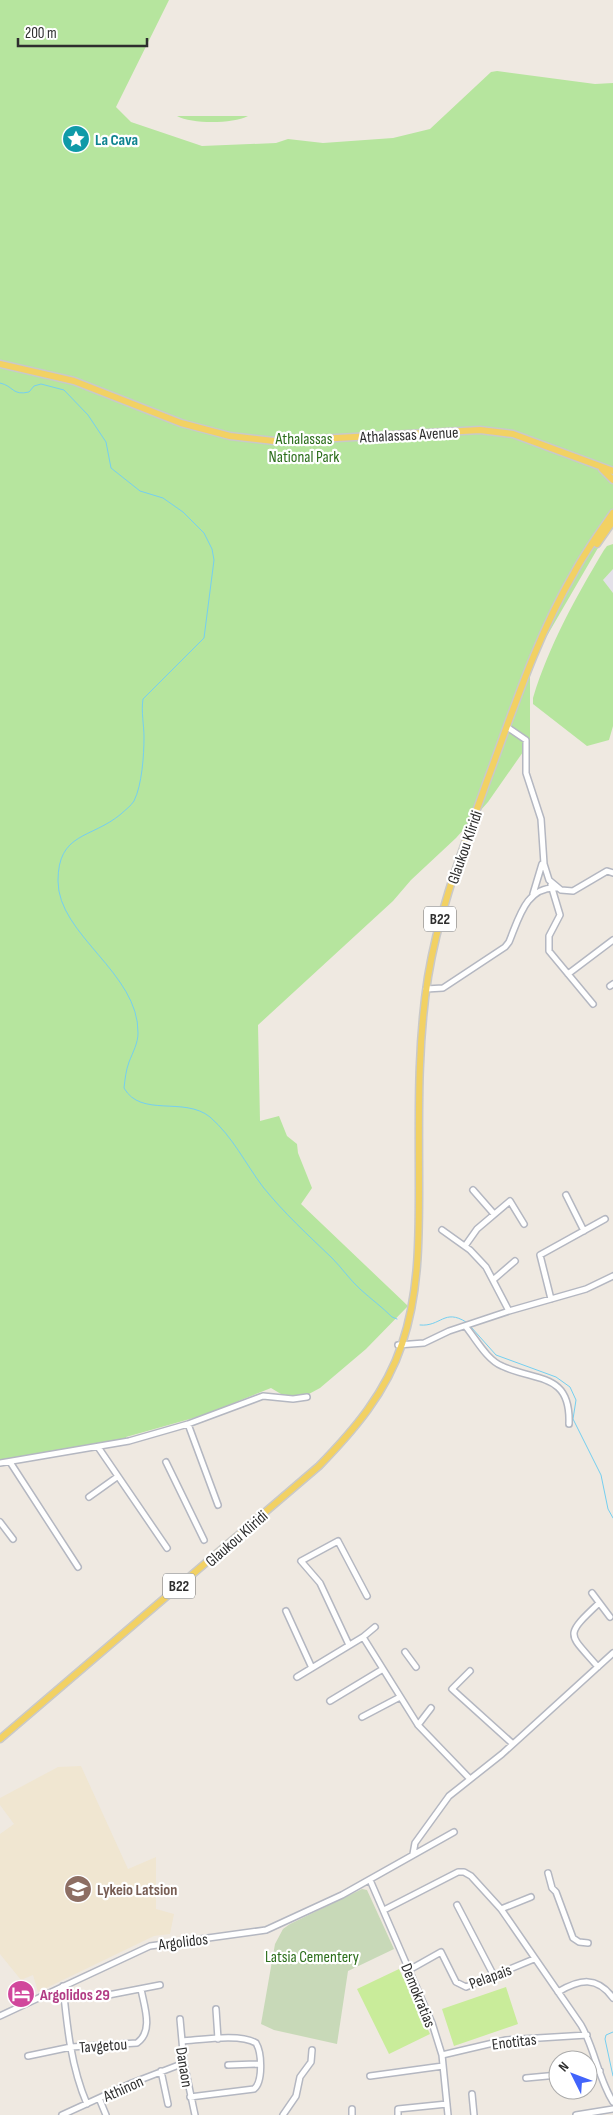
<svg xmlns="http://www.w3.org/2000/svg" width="613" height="2115" font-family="'Sofia Sans Condensed',sans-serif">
	<rect width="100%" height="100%" fill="#efe9e1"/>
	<path fill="#e3e1e8" d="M613,569V593L603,580Z"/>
	<path fill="#f0e6d1" d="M81,1766L128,1869L156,1857V1909L174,1914L170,1934L154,1936L38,1992L33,1975L21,1980L0,1954V1834L14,1824L0,1805V1798L58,1767Z"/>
	<path fill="#b6e59e" d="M0,0H169L116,107L131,122L202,146L276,143L288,139L323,143L393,138L430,129L491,72L497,71L595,84L613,83V522L530,665V742L488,802L456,838L411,880L393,901L258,1025L260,1121L279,1116L287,1136L297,1144L298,1153L312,1188L301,1204L408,1306L366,1349L320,1388L307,1395L292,1396L281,1394L271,1388L204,1415L126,1437V1439L0,1461Z
		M177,116H248C232,124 192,124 177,116Z
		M613,544V569L603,580L613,593V726L609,740L587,746L533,704V698C549,645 576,597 604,550L607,546Z"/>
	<path fill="#c8d9b8" d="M362,1889L367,1890L394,1949L348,1971L337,2044L274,2030L261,2024L275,1944L283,1929L290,1924Z"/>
	<path fill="#c9ec9a" d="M399,1969L430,2034L389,2054L357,1989Z
		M506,1987L518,2024L454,2046L442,2009Z"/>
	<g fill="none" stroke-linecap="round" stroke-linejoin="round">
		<path stroke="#75cff0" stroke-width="1" d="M0,383C14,386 12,396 29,392L34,386L41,384L64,390L88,415L106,442L111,468L140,491L163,498L183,512L204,533L212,549L214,560L204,638L143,699C141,712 144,725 144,737C144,755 142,785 134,801C131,806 125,810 121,814C91,839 58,832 58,881C58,935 139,973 138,1033C138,1043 133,1052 129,1062C126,1070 125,1079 124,1088C141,1118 184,1096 210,1117C233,1137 245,1163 263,1187C284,1213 308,1235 332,1258C342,1268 350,1280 360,1289C371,1299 382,1307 392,1317L397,1319
			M420,1325C441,1327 444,1308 466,1322
			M471,1327L496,1355L556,1377L570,1387L576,1400L573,1419L601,1475L608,1509L613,1518
			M613,2032L606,2035L605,2039L613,2076"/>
		<g stroke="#b4b7c1" stroke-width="8">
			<path id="minor" d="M507,727L526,740V773L541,819L544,864L549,880L561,890L573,891L607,871L613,873
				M551,885L560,915L549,936V951L593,1004
				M533,894L542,864
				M568,974L613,940
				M610,986L613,984
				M426,989L443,988L505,947L509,942C519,918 526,886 557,888
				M473,1190L494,1214
				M566,1195L584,1231
				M442,1230L470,1250L486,1267L509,1311
				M465,1246L477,1229L510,1201L524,1224
				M493,1280L515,1261
				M551,1299L540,1255L605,1219
				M466,1327C476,1339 487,1360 502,1366C536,1382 571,1372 569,1424
				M398,1345L424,1343L449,1331L509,1311L586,1289L613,1276
				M188,1424L218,1505
				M98,1447L167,1548
				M10,1462L78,1567
				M166,1462L204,1540
				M0,1463L129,1441L188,1424L263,1396L293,1399L307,1397
				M89,1497L117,1477
				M0,1522L13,1539
				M592,1593L610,1617
				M286,1611L312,1668
				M363,1637L418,1725L470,1779
				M349,1645L320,1583L301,1561L338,1541L367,1596
				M405,1652L416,1667
				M598,1667C569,1633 563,1637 598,1604
				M470,1671L452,1689L513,1744
				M297,1677L363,1637L375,1627
				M330,1701L383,1669
				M362,1717L400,1697
				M418,1725L431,1708
				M413,1854L415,1843L449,1796L502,1754L613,1653
				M548,1873L552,1888L556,1892L573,1938L579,1942L588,1943
				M370,1880L432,2023L442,2055L448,2115
				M457,1905L494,1976
				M501,1909L531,1897
				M384,1910L458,1872H464L471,1876L501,1909L581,2025C595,2049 598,2078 613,2102
				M409,1970L441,1952L456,1982L466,1987L534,1959
				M63,1986C67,2026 71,2067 87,2104
				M558,1992C580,1979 597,1976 613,1998
				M98,1997L160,1985
				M216,2009L218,2039
				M0,2016L150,1946L266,1930L342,1895L454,1832
				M180,2019L184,2063L195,2115
				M182,2041C200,2040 240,2033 256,2043C262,2053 263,2082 254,2089L190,2097
				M442,2055L506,2040L587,2035
				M28,2056L71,2047L137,2043C154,2031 144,2006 141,1989
				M228,2065L259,2064
				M161,2071L168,2104
				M588,2072L600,2071
				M370,2076L443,2066
				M526,2078L558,2075
				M472,2094L474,2115
				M99,2098L106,2115
				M62,2115L132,2083L184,2063
				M283,2115L296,2096L300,2077L311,2062L312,2050
				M352,2115V2109
				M398,2115V2109L447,2104
				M576,2115L613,2109"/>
		</g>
		<g stroke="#c9c9c9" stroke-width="9">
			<path id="major" d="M0,364L74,381L181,423L230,436L274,441L301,440L480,430L513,434L613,471
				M602,469L613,480
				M597,544L613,521
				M0,1739L319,1466C354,1430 386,1393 402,1344C419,1294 419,1240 419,1187C419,1117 417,1047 428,977C439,909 464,846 487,781C513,711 536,638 574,573C585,552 599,533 613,513"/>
		</g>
		<use href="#minor" stroke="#fff" stroke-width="5"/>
		<use href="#major" stroke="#f2d163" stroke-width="6"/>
	</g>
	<defs>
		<g id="sight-disc" transform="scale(1.4375)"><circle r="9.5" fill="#0f9aa8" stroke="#fff"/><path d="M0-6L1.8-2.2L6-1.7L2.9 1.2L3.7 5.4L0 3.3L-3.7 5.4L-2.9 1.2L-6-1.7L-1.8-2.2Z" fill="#fff"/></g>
		<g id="school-disc" transform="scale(1.4375)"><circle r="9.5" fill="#8d6e63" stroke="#fff"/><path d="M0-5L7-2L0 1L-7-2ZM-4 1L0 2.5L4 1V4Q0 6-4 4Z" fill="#fff"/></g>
		<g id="hotel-disc" transform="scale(1.4375)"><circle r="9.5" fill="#d1479c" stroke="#fff"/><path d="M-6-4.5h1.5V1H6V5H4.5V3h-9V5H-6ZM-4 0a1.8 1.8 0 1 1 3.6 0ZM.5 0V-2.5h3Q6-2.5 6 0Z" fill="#fff"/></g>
	</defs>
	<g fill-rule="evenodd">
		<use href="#sight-disc" x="76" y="139"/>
		<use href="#school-disc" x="78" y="1889"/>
		<use href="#hotel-disc" x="21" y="1994"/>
	</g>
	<g text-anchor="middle" stroke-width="4.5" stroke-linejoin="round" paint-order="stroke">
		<g fill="#fff" stroke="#6d6d6d" stroke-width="1">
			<rect x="424" y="906.5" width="32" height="25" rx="4"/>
			<rect x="163" y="1573.5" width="32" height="25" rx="4"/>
		</g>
		<g font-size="15" font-weight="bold" fill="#2e2e2e">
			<text x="440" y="924">B22</text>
			<text x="179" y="1591">B22</text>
		</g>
		<g font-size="16" font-weight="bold" fill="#0d838f" stroke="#fff" text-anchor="start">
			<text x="95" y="145">La Cava</text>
		</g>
		<g font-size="16" fill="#2e2e2e" stroke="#fff">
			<text transform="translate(409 434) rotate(-3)" y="6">Athalassas Avenue</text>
			<text transform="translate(464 847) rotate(-71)" y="6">Glaukou Kliridi</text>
			<text transform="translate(236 1538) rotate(-41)" y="6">Glaukou Kliridi</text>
			<text transform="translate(183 1941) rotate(-7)" y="6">Argolidos</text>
			<text transform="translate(490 1976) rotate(-20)" y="6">Pelapais</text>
			<text transform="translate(419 1995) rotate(68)" y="6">Demokratias</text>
			<text transform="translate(514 2041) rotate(-7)" y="6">Enotitas</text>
			<text transform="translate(103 2045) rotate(-4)" y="6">Tavgetou</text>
			<text transform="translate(185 2067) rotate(81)" y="6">Danaon</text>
			<text transform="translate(123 2088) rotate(-24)" y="6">Athinon</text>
		</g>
		<g font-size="16" fill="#2c6e1b" stroke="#fff">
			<text x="304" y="444">Athalassas<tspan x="304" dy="18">National Park</tspan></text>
			<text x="312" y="1962">Latsia Cementery</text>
		</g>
		<g font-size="16" font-weight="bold" fill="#785e54" stroke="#fff" text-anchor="start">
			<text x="97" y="1895">Lykeio Latsion</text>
		</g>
		<g font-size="16" font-weight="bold" fill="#b23c85" stroke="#fff" text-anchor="start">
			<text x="40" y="2000">Argolidos 29</text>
		</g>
	</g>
	<g transform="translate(573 2075) rotate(312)"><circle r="24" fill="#ffffff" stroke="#ababab"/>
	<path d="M0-4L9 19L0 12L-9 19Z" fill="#4264fb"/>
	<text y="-8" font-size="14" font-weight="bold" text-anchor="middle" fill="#2e2e2e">N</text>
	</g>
	<path d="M18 38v8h129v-8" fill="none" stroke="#2e2e2e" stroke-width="2.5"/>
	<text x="25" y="38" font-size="15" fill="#2e2e2e" stroke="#ffffff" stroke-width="4" paint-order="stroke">200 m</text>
</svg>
